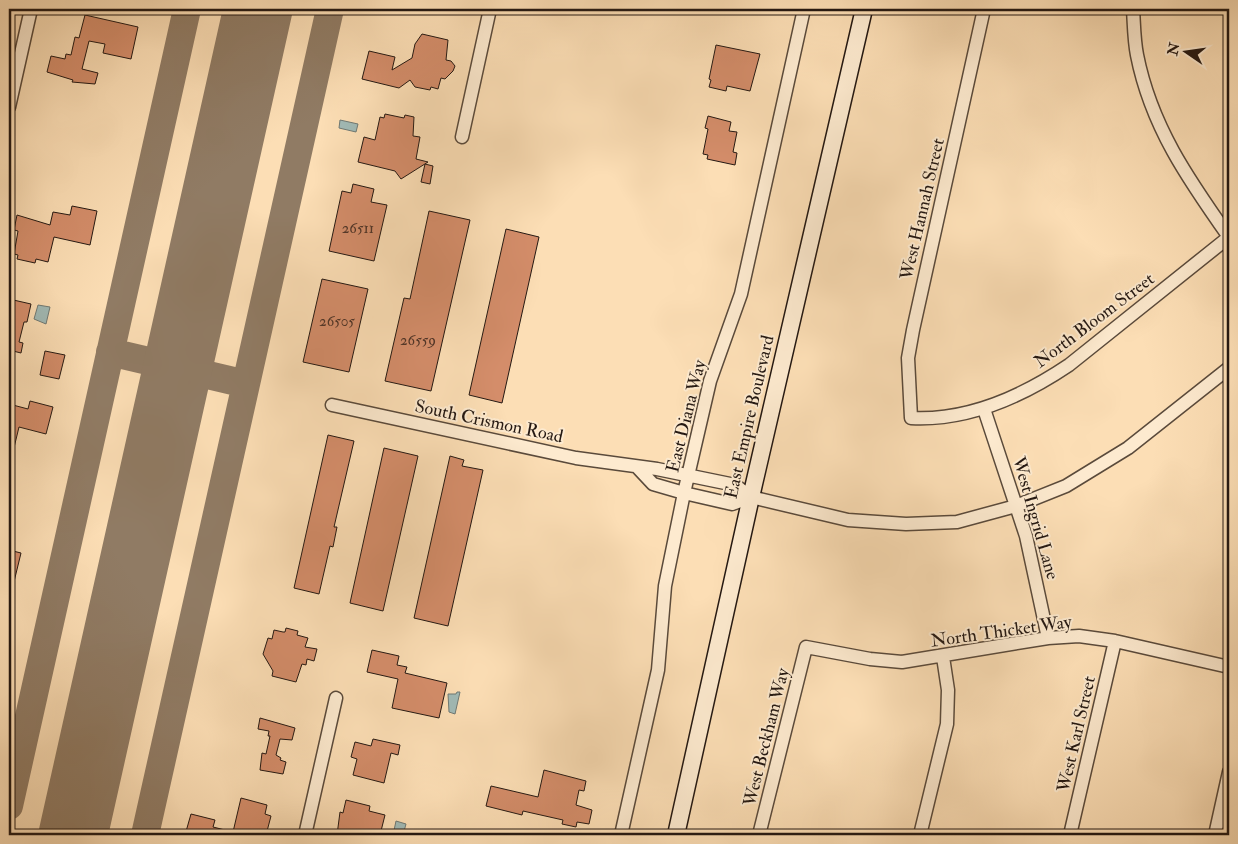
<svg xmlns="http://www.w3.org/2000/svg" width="1238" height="844" font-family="'IM FELL Double Pica',serif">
	<rect width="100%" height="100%" fill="#fcdeb5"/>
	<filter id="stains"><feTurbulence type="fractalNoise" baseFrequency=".004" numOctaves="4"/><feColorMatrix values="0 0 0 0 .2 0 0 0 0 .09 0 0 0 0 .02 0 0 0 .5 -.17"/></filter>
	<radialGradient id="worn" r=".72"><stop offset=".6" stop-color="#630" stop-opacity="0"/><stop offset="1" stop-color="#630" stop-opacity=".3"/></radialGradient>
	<path fill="#a1bab6" stroke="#6f7974" d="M340,120L358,124L356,132L339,128Z
		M38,305L50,307L46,324L34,319Z
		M457,692H460L455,714L449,712L448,694H456Z
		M396,821L406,824L403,835H393Z"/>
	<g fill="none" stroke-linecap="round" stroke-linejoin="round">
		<path stroke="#907b64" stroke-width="28" d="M110,352L246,384
			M9,806L187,9
			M145,835L330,9"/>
		<path stroke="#907b64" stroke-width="69" d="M73,835L258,9"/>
	</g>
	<path fill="#d48d6a" stroke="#241812" d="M85,15L138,27L131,59L103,53L105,44L89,41L82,69L98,73L95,84L72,82L73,80L47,72L51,56L65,59L66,54L71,55L75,37L79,38Z
		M422,34L448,40L446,60L451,61L455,66L453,71L445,79L441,78L438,89L431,87L430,90L415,87L410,80L399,88L362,79L369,51L395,57L392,70L412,58L415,44Z
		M716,45L760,54L750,91L727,86L726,91L709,87L711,80L709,79Z
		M385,114L404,118L405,115L414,117L413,136L420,137L416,159L428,162L401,179L395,171L358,162L364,137L375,140L380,117L384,118Z
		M708,116L731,122L729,131L737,132L733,152L737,153L735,165L707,159L708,155L703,154L708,129L705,128Z
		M425,164L433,166L430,184L421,182Z
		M353,184L374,189L371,202L387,205L374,261L329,251L342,191L351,193Z
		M72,206L97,211L90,245L54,237L48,262L36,259L35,263L17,259L18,255L14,254L18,231L14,230L17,215L50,225L53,212L70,215Z
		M429,211L470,220L431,391L385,381L404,298L410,299Z
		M506,229L539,237L502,403L469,395Z
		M322,279L368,289L349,372L303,362Z
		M9,299L31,304L27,322H24L19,342L23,343L21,353L9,350Z
		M45,351L65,355L59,379L40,375Z
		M30,401L53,407L46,434L19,427L12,456H9V404L28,409Z
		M328,435L354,441L334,527H337L333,547L330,546L319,594L294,588Z
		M384,448L418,456L383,611L350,603Z
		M450,456L464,460L462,466L483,470L448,626L414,618Z
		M9,550L21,553L12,590H9Z
		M286,628L298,631L297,635L308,638L305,647L317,649L314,661L307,659L306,665L302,664L296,682L272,676L273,671L263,654L268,638L272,639L274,630L283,632H285Z
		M372,650L399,656L397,665L407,667L405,673L447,683L439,718L392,708L398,679L367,672Z
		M260,718L295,728L292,740L280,739L276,755L281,758L280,760L286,762L283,774L260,770L262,753L266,754L270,736H268L269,731L258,729Z
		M373,739L400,745L398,755L391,753L384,783L353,775L357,759L351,757L355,742L371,746Z
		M544,770L586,781L584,791L579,790L576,805L592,810L589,824L577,822L576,827L562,824L563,820L523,811L522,815L486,806L491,786L538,797Z
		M241,798L267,805L265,814L271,816L266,835H185L191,814L215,820L213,827L233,832Z
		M346,800L370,806L369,811L385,815L380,835H337L340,812L343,813Z"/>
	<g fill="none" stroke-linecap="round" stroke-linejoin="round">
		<g stroke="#5a4a3b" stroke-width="15">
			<path id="street" d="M984,9L913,330L908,358L911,418C967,421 1023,396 1069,365L1229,237C1188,179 1151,126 1137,55C1134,40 1134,24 1133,9
				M9,107L31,9
				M462,137L490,9
				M332,405L576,458L657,469L735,485L751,497L848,520L906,524L957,522L1016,506L1066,486L1128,448L1229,368
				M984,409L1026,536L1048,638
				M638,468L653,484L684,493L732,504L751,497
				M305,835L336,698
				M621,835L658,670L665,586L684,493L710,381L741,294L804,9
				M759,835L806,647L870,659L902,662L1048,638L1079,636L1115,641L1229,667
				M920,835L947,724L948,690L943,657
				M1070,835L1115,641
				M1215,835L1229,772"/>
		</g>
		<g stroke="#241812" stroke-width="19">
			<path id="secondary" d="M676,835L751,497L864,9"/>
		</g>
		<use href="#street" stroke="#fdeacf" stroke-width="12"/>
		<use href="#secondary" stroke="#fdeacf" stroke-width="16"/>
	</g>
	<g text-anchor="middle" stroke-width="4" stroke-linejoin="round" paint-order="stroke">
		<g font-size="15" fill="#503528">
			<text x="358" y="233">26511</text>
			<text x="337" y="326">26505</text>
			<text x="418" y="345">26559</text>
		</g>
		<g font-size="18" fill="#241812" stroke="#fdeacf">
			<text transform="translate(922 209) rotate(-77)" y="6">West Hannah Street</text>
			<text transform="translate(1094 320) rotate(-37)" y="6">North Bloom Street</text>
			<text transform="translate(686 416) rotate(-76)" y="6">East Diana Way</text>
			<text transform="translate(749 417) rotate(-77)" y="6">East Empire Boulevard</text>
			<text transform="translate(489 421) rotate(12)" y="6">South Crismon Road</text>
			<text transform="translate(1036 518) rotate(74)" y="6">West Ingrid Lane</text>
			<text transform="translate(1001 631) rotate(-8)" y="6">North Thicket Way</text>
			<text transform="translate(1076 734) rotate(-77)" y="6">West Karl Street</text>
			<text transform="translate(766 737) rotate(-76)" y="6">West Beckham Way</text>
		</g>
	</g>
	<rect width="1238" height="844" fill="none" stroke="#fcdeb5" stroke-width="30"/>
	<rect x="10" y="10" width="1218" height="824" fill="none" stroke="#241812" stroke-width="2.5"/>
	<rect x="15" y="15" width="1208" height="814" fill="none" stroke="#241812"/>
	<g transform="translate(1186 52) rotate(283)" stroke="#fdeacf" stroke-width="4" paint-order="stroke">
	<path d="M0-4L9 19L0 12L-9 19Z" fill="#241812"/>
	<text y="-8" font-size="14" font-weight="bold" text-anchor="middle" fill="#241812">N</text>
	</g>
	<rect width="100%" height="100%" filter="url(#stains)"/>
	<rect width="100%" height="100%" fill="url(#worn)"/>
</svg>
